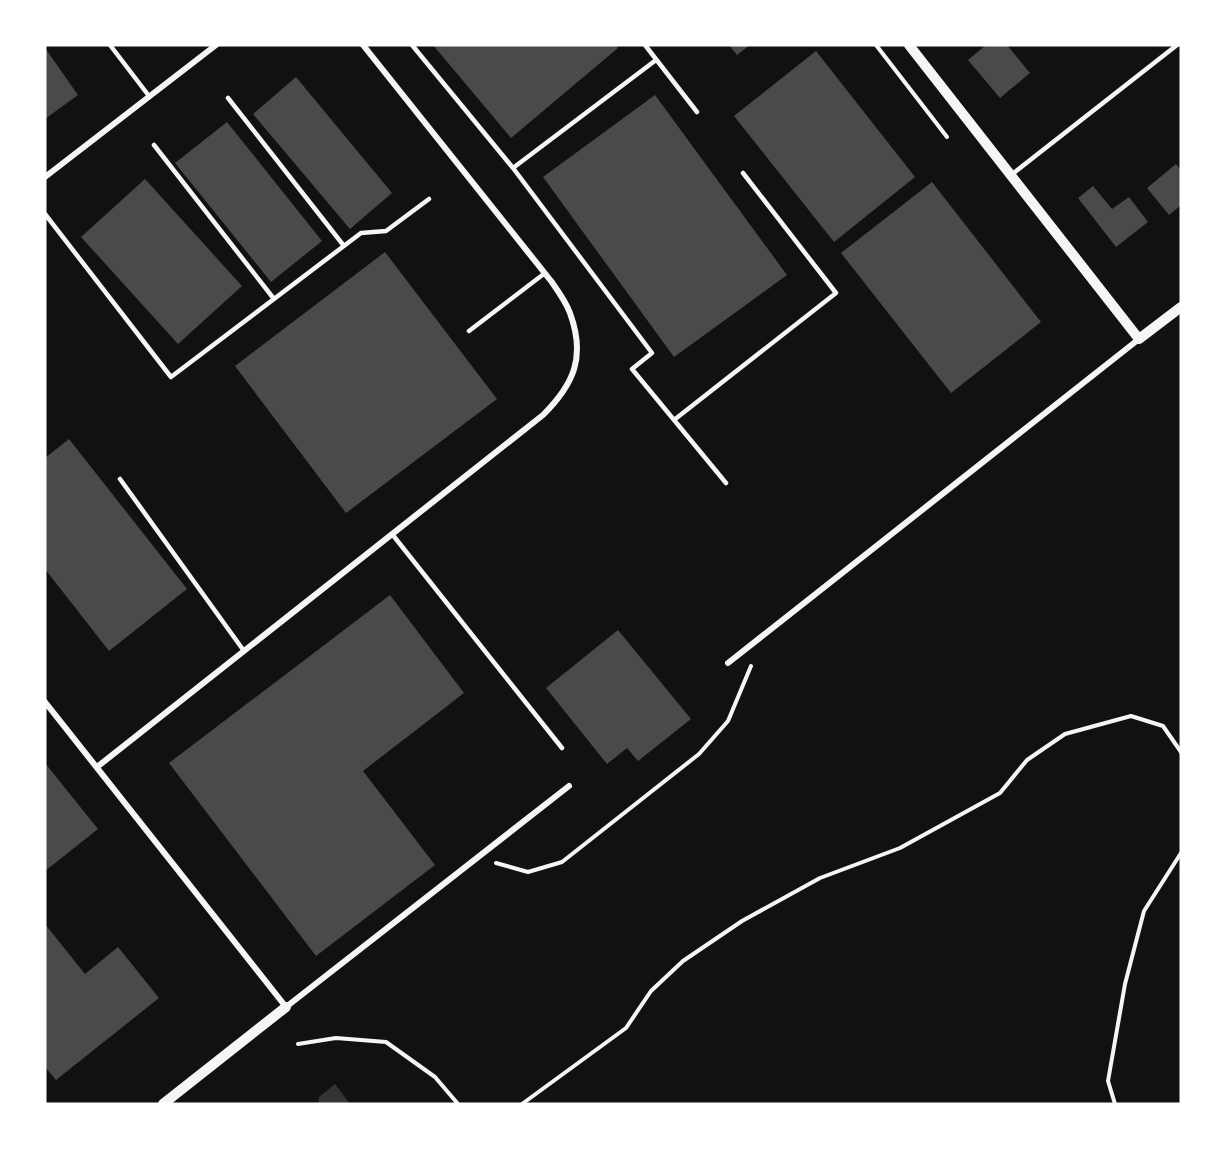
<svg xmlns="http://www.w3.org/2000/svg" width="1226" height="1149" font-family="'Roboto Condensed',sans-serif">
	<rect width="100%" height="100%" fill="#111"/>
	<path fill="#333" d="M335,1084L350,1104H318L319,1097Z"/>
	<path fill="#4a4a4a" d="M433,45H616L618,48L511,138Z
		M729,45H750L737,55Z
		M986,45H1007L1030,73L1000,98L968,60Z
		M45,48L78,95L45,119Z
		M816,51L915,177L834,242L734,116Z
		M296,77L392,193L350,229L253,114Z
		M655,95L787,275L674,357L543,177Z
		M227,122L322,241L271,282L175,163Z
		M1176,164L1181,170V205L1169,215L1147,188Z
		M145,179L242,286L178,344L81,237Z
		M932,182L1041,322L951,393L841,253Z
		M1093,186L1112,209L1129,197L1148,222L1116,247L1078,198Z
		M385,252L497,399L346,513L235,366Z
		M69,439L187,589L109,651L45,569V458Z
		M390,595L464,693L363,771L435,865L316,956L169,763Z
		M618,630L691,719L638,761L627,748L607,764L546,688Z
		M45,763L98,829L45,871Z
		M45,924L85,974L118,947L159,998L56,1080L45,1067Z"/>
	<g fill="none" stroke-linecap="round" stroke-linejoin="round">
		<path stroke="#f5f5f5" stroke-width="4" d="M876,45L947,137
			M496,863L528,872L562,862L699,754L728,721L751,666
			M298,1044L336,1038L386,1042L435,1077L458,1104
			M522,1104L626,1028L651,991L683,961L742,921L820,878L900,848L1000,793L1027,760L1065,734L1131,716L1163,726L1181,752
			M1115,1104L1108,1081L1125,984L1144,911L1181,853"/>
		<path stroke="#f5f5f5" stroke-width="4.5" d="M110,45L149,96
			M412,45L513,168L652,353L632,369L726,483
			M645,45L697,112
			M228,98L344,246
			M154,145L274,299
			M513,168L656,60
			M1011,175L1177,45
			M45,214L171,377L361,233L386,231L429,199
			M469,331L545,273
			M674,420L836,293L743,173
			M120,479L244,651
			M392,534L562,748"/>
		<path stroke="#f5f5f5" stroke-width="6" d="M45,177L216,45
			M728,663L1139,339
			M45,702L286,1007L569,786
			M97,767L543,415C574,384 586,357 570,313C566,302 558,291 551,281L363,45"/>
		<path stroke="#f5f5f5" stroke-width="10" d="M909,45L1139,339L1181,307
			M163,1104L286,1007"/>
	</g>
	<rect width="1226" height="1149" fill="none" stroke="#ffffff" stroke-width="93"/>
</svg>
